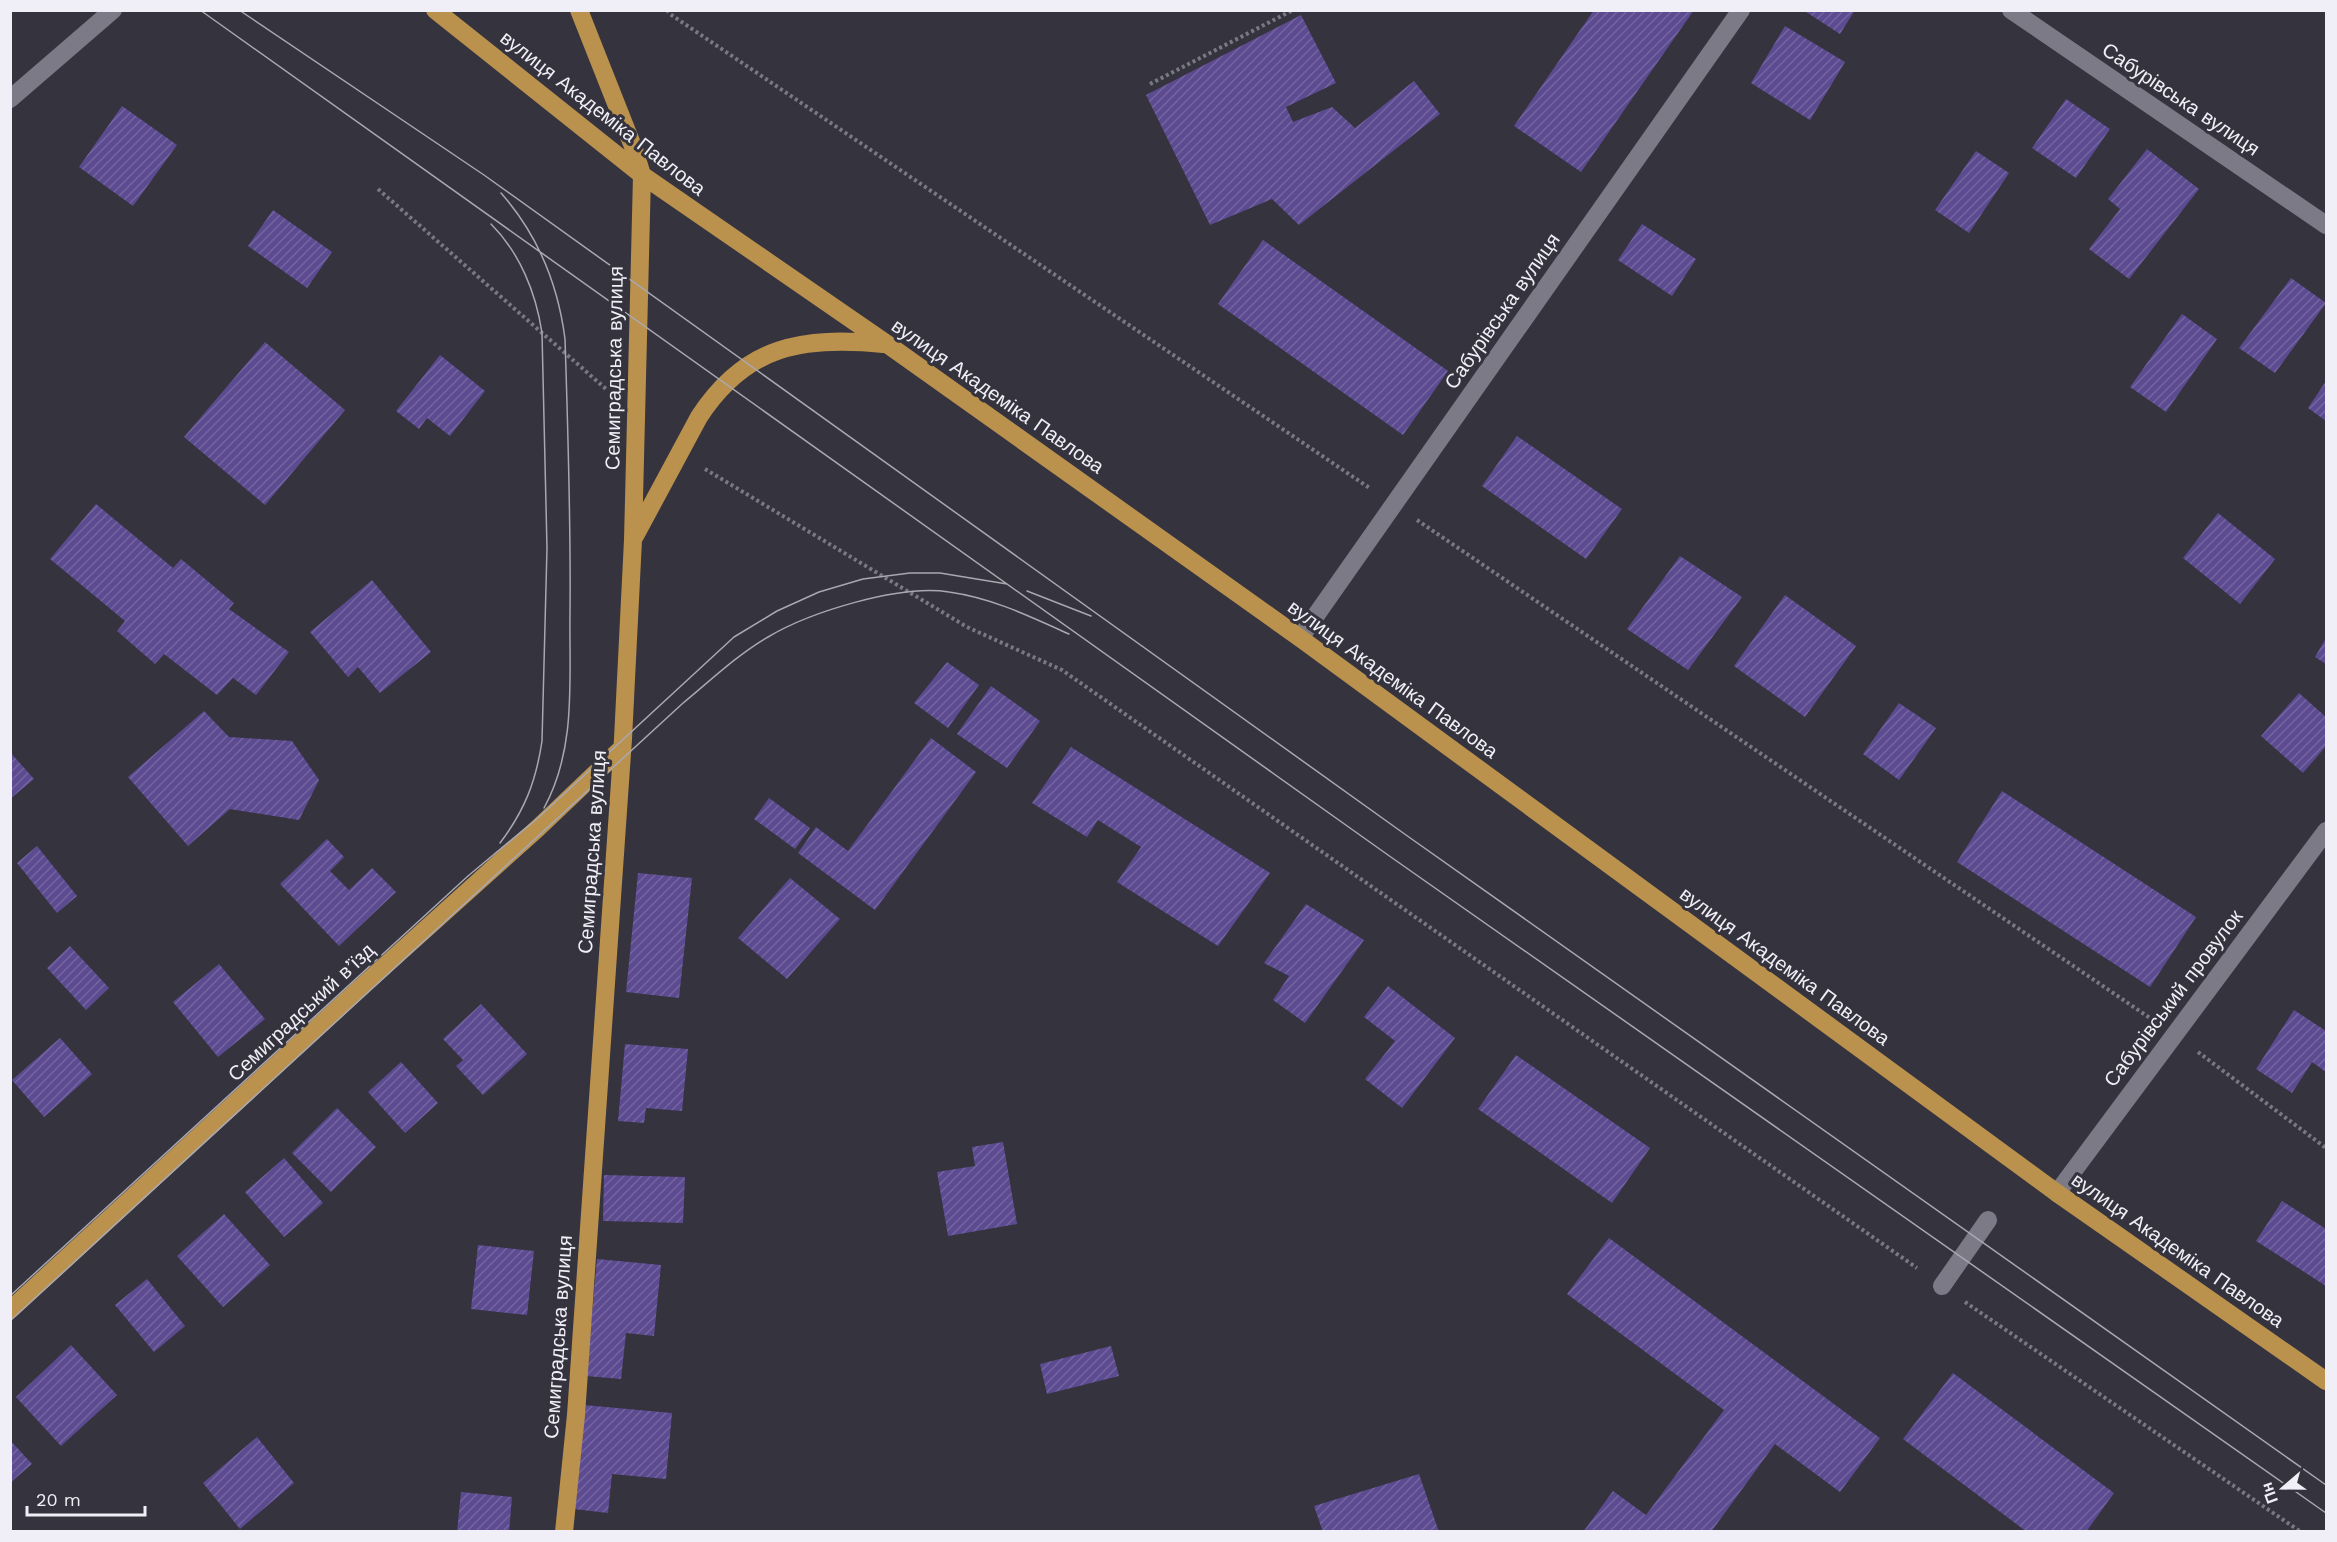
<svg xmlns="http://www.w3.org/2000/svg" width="2337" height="1542" font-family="'Work Sans',sans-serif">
	<defs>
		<pattern id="building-hatch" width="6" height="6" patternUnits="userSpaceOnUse" patternTransform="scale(1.5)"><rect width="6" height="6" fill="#5c4b91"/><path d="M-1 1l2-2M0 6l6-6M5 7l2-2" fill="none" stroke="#7465a1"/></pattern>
	</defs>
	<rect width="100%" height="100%" fill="#34333e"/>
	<path fill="url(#building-hatch)" d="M1594,10H1694L1581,172L1514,126Z
		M1803,10H1855L1840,34Z
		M1301,15L1336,83L1286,107L1293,122L1332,107L1355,128L1414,81L1440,114L1299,225L1272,199L1210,225L1146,95Z
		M1785,26L1845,62L1810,120L1751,83Z
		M2066,99L2110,129L2076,178L2032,148Z
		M122,106L177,145L133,206L79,167Z
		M2147,149L2199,189L2129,279L2089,249L2120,209L2108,199Z
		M1976,151L2009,173L1969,233L1935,210Z
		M273,210L332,252L307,288L248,246Z
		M1642,224L1696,259L1672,296L1618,260Z
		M1263,240L1448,371L1403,435L1218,304Z
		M2291,278L2326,303L2275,373L2239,348Z
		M2182,314L2217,339L2166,412L2130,387Z
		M265,342L345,410L265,505L184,437Z
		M440,355L485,391L450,436L427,418L419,429L396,411Z
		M2326,381V421L2308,408Z
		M1517,436L1622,509L1586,559L1482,486Z
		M96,504L173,568L181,559L234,603L229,609L289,652L256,695L233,678L217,695L164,654L155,664L117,631L125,621L50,559Z
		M2218,513L2275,559L2240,604L2183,558Z
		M1680,556L1742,597L1688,670L1627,629Z
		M372,580L431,652L380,693L358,667L348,677L310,632Z
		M1785,595L1856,646L1805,717L1734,666Z
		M2326,638V664L2315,657Z
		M947,662L979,685L948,728L914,703Z
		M991,686L1040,721L1007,768L957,734Z
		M2299,693L2326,717V746L2303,773L2261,736Z
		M1899,703L1936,728L1899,780L1863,754Z
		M204,711L229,737L292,741L319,780L299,820L230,809L188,846L128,777Z
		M931,738L976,772L875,910L798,853L816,827L848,851Z
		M1071,747L1270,873L1218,946L1117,882L1141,847L1098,820L1087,837L1032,803Z
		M10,752L34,779L10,799Z
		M2002,791L2196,917L2150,987L1957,862Z
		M769,798L810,828L795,849L754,819Z
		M327,839L344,857L330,871L349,890L372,868L396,892L339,946L280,884Z
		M37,846L77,896L57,913L17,863Z
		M638,873L692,878L679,998L626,992Z
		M790,878L840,919L787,979L738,938Z
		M1306,904L1364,940L1305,1023L1273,1000L1289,976L1264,963Z
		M70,946L109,988L86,1010L47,968Z
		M219,964L265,1019L218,1057L173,1002Z
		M1388,986L1455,1038L1402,1108L1365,1079L1395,1041L1364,1017Z
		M481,1004L527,1054L483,1095L456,1066L463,1060L443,1039Z
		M2294,1010L2326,1031V1072L2312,1062L2292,1093L2256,1069Z
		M60,1038L92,1074L44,1117L12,1080Z
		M625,1044L688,1049L682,1111L646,1108L644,1123L618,1121Z
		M1516,1055L1650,1148L1612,1203L1478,1109Z
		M401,1062L438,1103L405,1133L368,1092Z
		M337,1108L376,1147L331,1192L292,1153Z
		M1003,1142L1017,1224L948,1236L937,1172L975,1166L972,1147Z
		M284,1158L323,1203L284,1237L245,1192Z
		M604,1175L685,1177L683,1223L603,1221Z
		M2282,1201L2326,1229V1286L2256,1241Z
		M224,1214L270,1265L223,1307L177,1256Z
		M1609,1238L1880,1438L1840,1492L1775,1444L1711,1532H1583L1613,1491L1646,1515L1724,1410L1567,1294Z
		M478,1245L534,1251L527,1315L471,1309Z
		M597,1259L661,1265L654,1336L626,1333L621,1379L586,1376Z
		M147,1279L185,1326L154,1352L115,1305Z
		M71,1345L117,1395L61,1446L16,1397Z
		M1111,1346L1119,1376L1047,1394L1040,1364Z
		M1953,1373L2114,1493L2086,1532H2027L1903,1439Z
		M584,1405L672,1413L666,1479L612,1474L608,1513L574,1509Z
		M257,1437L294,1483L240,1529L203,1483Z
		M10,1440L32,1464L10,1483Z
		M1419,1474L1439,1532H1323L1314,1506Z
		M461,1492L512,1497L509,1532H457Z"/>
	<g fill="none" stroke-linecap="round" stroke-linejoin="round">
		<path stroke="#7a7983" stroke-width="4" stroke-dasharray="3 3" stroke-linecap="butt" d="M667,10L670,14L1371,489
			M1150,84L1293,10
			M378,189L606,389
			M705,469L967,627L1062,670L1917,1268
			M1417,520L2150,1018
			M2198,1052L2326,1148
			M1965,1302L2301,1532"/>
		<path stroke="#7c7a87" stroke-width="18" d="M2011,10L2326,225
			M10,99L113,10
			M1300,638L1741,10
			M2057,1193L2326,831
			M1942,1286L1988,1220"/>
		<path stroke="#ba914d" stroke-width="18" d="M435,10L642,175L887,344L1300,638L2057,1193L2326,1381
			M635,536L699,417C746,345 803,336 883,344
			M10,1310L359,989L538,828L622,748
			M564,1532L576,1415L623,739L633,540L642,175L634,149L579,10"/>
		<path stroke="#a9a8b1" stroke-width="1.5" d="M200,10L1388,855L2326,1513
			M239,10L484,175L1406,835L2326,1485
			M501,193C538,235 558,284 565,339C568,430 571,521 570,612C569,678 577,748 544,808
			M491,224C520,253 536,293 542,333L547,548L542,741C536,781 525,810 500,843
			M1027,591L1091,616
			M10,1296L468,876L539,817L734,637L777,611L819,592L863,579L910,573H940L1007,584
			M10,1321L682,704C710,681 737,655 768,637C810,612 900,584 949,592C992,598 1029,616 1069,634"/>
	</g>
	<g text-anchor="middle" stroke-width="6" stroke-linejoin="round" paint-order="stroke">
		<g font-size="20" fill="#f0eff7" stroke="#34333e">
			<text transform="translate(2181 99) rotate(34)" y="7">Сабурівська вулиця</text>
			<text transform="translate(603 113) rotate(38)" y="7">вулиця Академіка Павлова</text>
			<text transform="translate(1502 311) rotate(-55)" y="7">Сабурівська вулиця</text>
			<text transform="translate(614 368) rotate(-89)" y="7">Семиградська вулиця</text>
			<text transform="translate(998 396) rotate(35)" y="7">вулиця Академіка Павлова</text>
			<text transform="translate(1393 679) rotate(36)" y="7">вулиця Академіка Павлова</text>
			<text transform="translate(592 852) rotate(-86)" y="7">Семиградська вулиця</text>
			<text transform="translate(1785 966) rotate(36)" y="7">вулиця Академіка Павлова</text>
			<text transform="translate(2173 998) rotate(-53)" y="7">Сабурівський провулок</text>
			<text transform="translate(301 1012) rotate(-43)" y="7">Семиградський в’їзд</text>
			<text transform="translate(2178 1250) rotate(35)" y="7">вулиця Академіка Павлова</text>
			<text transform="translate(558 1337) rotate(-86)" y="7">Семиградська вулиця</text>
		</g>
	</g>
	<rect width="2337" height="1542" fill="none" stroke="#f0eff7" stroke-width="24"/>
	<g transform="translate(2283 1488) rotate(250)" stroke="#34333e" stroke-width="4.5" paint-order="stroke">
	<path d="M0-4.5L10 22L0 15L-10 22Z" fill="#f0eff7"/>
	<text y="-9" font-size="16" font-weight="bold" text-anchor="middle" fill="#f0eff7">Пн</text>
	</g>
	<path d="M27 1506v9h118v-9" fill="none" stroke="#f0eff7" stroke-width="3"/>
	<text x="36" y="1506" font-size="18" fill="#f0eff7" stroke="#34333e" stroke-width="4.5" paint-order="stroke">20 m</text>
</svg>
